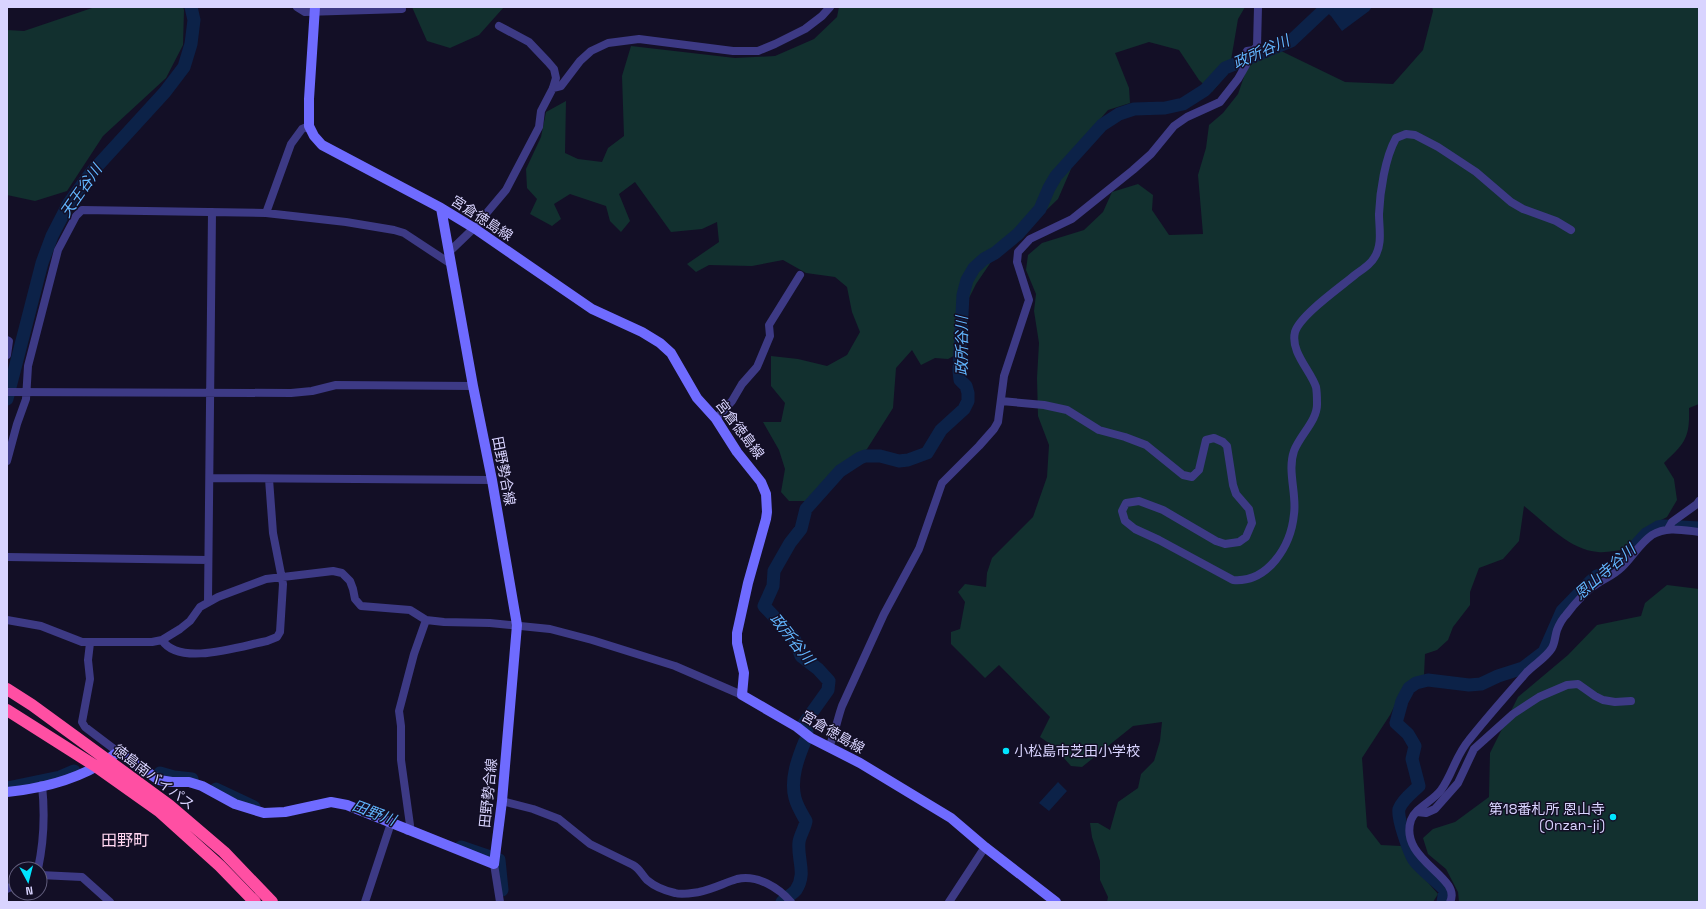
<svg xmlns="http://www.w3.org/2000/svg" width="1706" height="909" font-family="'Space Grotesk','Noto Sans JP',sans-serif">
	<rect width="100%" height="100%" fill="#130f26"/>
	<path fill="#12302f" d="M95,7H183L184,10L183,45L166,78L103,136L67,191L35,201L7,195V30L24,31Z
		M412,7H504L479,35L450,48L427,41Z
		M839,7H1245L1238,19L1229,72L1212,92L1199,80L1179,50L1149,42L1115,53L1129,88L1130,103L1108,110L1089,132L1074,162L1058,199L1032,224L1010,233L993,259L976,284L965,306V350L948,359L935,358L921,365L912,350L896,368L893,408L867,449L839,469L811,501H789L781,492L785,469L779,450L763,422H781L785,403L771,386V356L798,359L827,366L847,355L860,332L852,312L847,287L835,277L806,273L783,260L752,266L709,265L696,272L687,264L719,242L717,222L702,229L671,232L635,182L619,194L630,221L621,232L610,221L606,206L570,194L554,204L561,219L552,226L530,214L537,199L527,188L526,169L541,137L546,112L566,101L565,153L578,159L602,162L608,148L624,136L622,76L631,46L735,58L775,56L814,39L837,17Z
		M1432,7H1699V404L1689,408C1690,438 1685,443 1664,463L1674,479L1677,500L1667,517L1642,530L1626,550C1617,550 1607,553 1598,552C1569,550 1545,522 1524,506L1519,541L1503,559L1479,568L1470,592V605L1453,627L1448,640L1437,650L1425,654L1424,675L1404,687L1390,715L1362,758L1367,827L1381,845L1401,846L1424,878L1438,894L1433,902H1107L1108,897L1100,880V861L1092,837L1090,823H1098L1110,830L1118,802L1138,788L1141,774L1154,761L1160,741L1162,722L1133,726L1082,767L1071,766L1053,746L1040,737L1050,717L999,665L985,678L951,644V632L960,629L965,602L958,592L965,584L986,587L987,573L992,558L1033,517L1047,477L1049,445L1038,416L1037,378L1039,343L1034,311L1036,294L1026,270L1028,255L1042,243L1084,230L1103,212L1112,192L1138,184L1153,195L1152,210L1169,235L1203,234L1198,175L1206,148L1209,125L1223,113L1238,94L1246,71L1256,59L1279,50L1345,82L1393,84L1423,50L1433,11Z
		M1667,585L1699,589V902H1459L1458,892L1446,869L1428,854L1423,838L1433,829L1455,822L1489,797L1490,753L1518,697L1568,655L1597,625L1641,616L1645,603Z"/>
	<path fill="#0c2248" d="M1321,7H1372L1369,11L1342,31L1331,16Z
		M1058,782L1067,791L1049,811L1039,803Z"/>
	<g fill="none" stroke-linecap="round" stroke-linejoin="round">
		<path stroke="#0c2248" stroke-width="13" d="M7,399L42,263L52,236L69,203L90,174L165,92L184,67L191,44L194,20L191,7
			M807,731L803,725L828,690L829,681L818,669L801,656L794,638L764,606L773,586L774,571L790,543L801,529L806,509L840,471L860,458L865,456H880L899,461L908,460L927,453L941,430L964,409L968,401V393L966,386L960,380L959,371L963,295L967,280L974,268L984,259L995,253L1018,234L1040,209L1049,188L1056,176L1102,125L1119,114L1134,109L1165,108L1183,104L1205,90L1225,68L1291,41L1327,7
			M160,773L174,777L192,779
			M7,788L60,777L74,771
			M216,789L254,807
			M461,847L499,860L502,890
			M782,902C786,897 792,895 796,890C807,873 797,860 799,842C800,835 805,828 806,821C802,814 797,806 795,798C790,779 798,758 805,741
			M1443,902L1445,890C1437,881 1420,869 1414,860C1409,852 1397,818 1399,809C1402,800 1413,792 1419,786L1412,759L1415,746L1408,734L1396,723L1402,701L1409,688L1416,683L1428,680L1469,685L1481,684L1498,676L1523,668L1544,652L1562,611L1590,582L1597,576L1609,572L1617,566L1646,534L1658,527L1664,526L1699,528"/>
		<path stroke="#3d3a85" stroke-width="8" d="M297,7L305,12L402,9
			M553,88L561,86L580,61L591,51L608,43L639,39L733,51H758L775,44L805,29L822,16L830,7
			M266,213L291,144L302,129L309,126
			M449,252L474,228L506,190L539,127L541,111L553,88L556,78L554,69L548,62L529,42L499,26
			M7,340L9,341L7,355
			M7,392L291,393L312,391L336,385L473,386
			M1001,401L1044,405L1067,410L1099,430L1125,437L1146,445L1183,475L1192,477L1199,470L1206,440L1214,438L1223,442L1227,446L1233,485L1236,494L1249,509L1252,523L1246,537L1239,542L1225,544L1216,541L1163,510L1139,501L1126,503L1122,511L1125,521L1135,529L1159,540L1233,580C1268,583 1291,546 1294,514C1297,494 1287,471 1294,451C1300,435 1318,420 1317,403C1317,398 1317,392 1316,387C1311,371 1290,352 1295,332C1300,315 1342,286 1356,274C1362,270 1371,264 1374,258C1383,245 1379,228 1379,214C1380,191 1385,158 1396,138L1406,134L1415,135L1438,147L1476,172L1511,202L1523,209L1556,221L1571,230
			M716,419L732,401L742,384L757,367L770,336L769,325L800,275
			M7,461L17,424L26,399L28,366L58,250L76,216L82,210L266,213L346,222L394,230L404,233L451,264
			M210,478L492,480
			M1668,529L1672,522L1697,504L1699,501
			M7,557L208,560
			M208,601L212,212
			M7,620L41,626L82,642H152L162,640L180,629L190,621L200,607L218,597L266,579L333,571L342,573L350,581L353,589L355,599L361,606L410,610L426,620L444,622L490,623L550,629L592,640L675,666L742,695
			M162,640C179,667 241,646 267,641L277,637L280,632L283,584L273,533L269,479
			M90,643L88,660L90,679L82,722L85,727L118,752
			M829,747C835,734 837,720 842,706L884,614L919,549L942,483L979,446L994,429L998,422L1004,376L1029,300L1017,262L1018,252L1030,239L1072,219L1133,170L1151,154L1174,126L1187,117L1220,102L1238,79L1246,65L1244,56L1247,51L1254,50L1257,46L1258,7
			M502,801L533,809L559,819L590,844L633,865C640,869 642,875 647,880C654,886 666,891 675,893C682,895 692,893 699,892C713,889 724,883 737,879C757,874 779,888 791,902
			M1417,812L1426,813L1435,809L1458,783L1474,749L1513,714L1539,697L1567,685L1578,684L1595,696L1603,700L1615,702L1631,701
			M408,831L410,825L401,760V726L399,711L414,654L426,620
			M494,864L500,902
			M38,869C44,841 45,813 42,785
			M40,875L82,877L110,902
			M7,889L16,884
			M365,902L391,823
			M949,902L985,847
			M1450,902C1463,877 1398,860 1411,820C1415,808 1433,801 1441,790C1452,775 1456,755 1469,740C1487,717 1507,695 1526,673C1534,664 1545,659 1552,648C1555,643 1555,636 1557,630C1559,625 1562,619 1566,615C1575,603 1586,591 1598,583C1606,578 1614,575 1621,568C1632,558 1639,544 1652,535C1666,526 1683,530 1699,532"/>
		<path stroke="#6f6bff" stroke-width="10" d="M315,7L309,99V126L314,136L322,145L441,208L474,228L592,309L642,332L660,343L671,353L697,398L716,419L737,452L761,482L766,494L767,512L766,519L748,583L737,633V643L744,673L742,695L797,727L811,738L860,763L951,818L985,847L1056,902
			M7,792C47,788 87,777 118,752L159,780L172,782H189L202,786L235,804L264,813L285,812L331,802L347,805L494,864L502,801L517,625L492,480L473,386L441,208"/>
		<path stroke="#ff4fa3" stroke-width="12" d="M7,689L32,705L169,805L224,852L272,902
			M7,710L97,767L159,811L220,866L255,902"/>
	</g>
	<g fill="#00e5ff" stroke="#130f26" stroke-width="1.5">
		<circle cx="1006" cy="751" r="4"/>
		<circle cx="1613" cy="817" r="4"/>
	</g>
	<g text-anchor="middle" stroke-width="3" stroke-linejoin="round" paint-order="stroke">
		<g font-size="14" fill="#d9d4ff" stroke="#130f26">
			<text transform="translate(482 218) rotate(33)" y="5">宮倉徳島線</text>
			<text transform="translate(740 429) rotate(53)" y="5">宮倉徳島線</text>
			<text transform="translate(504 471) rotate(79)" y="5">田野勢合線</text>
			<text transform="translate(833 732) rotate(30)" y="5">宮倉徳島線</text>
			<text transform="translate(154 777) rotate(37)" y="5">徳島南バイパス</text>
			<text transform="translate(488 793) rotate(-84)" y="5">田野勢合線</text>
		</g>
		<g font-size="14" fill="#d9d4ff" stroke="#130f26" text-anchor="start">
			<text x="1014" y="756">小松島市芝田小学校</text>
			<text x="1605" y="814" text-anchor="end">第18番札所 恩山寺<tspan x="1605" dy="16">(Onzan-ji)</tspan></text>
		</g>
		<g font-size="15" font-style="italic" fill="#62b6ff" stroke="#130f26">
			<text transform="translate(1261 52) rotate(-24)" y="5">政所谷川</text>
			<text transform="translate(81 191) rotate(-55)" y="5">天王谷川</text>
			<text transform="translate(962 346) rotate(-90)" y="5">政所谷川</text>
			<text transform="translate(1605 572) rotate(-41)" y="5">恩山寺谷川</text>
			<text transform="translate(792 639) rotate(51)" y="5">政所谷川</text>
			<text transform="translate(374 813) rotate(21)" y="5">田野川</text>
		</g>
		<g font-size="16" fill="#ffd6f0" stroke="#130f26">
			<text x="125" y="846">田野町</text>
		</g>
	</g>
	<rect width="1706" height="909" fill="none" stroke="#d9d4ff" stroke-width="16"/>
	<g transform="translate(28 881) rotate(173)"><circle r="19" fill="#130f26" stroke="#625e7d"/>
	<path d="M0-3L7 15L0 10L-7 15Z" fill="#00e5ff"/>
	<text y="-6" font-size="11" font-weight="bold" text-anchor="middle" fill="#d9d4ff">N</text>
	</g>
</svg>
